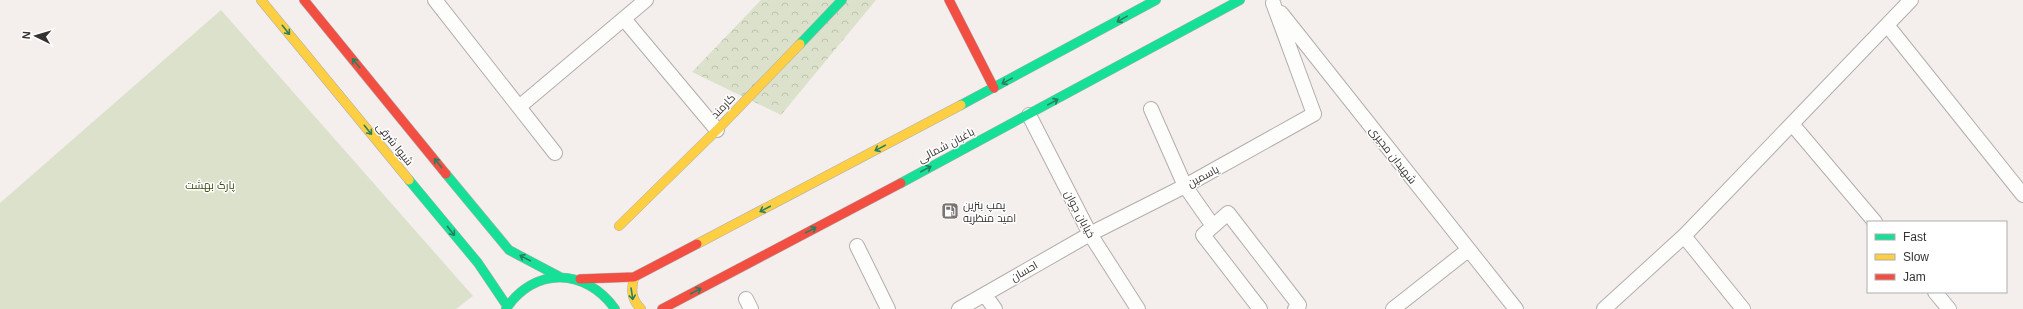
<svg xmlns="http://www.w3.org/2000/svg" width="2023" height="309" font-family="Helvetica,Cairo,sans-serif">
	<defs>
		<pattern id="forest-crowns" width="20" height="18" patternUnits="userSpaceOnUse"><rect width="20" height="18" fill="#dce1cb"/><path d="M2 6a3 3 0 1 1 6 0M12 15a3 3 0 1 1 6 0" fill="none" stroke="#bdc2af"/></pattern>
	</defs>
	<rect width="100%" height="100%" fill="#f4efec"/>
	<path fill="#dce1cb" d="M221,10L473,296L456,309H0V203Z"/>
	<path fill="url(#forest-crowns)" d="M761,0H876L781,115L692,72Z"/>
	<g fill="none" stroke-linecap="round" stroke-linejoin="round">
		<g stroke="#b2aeac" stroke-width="16">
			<path id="street" d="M435,0L555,153
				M1281,13L1516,309
				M624,19L717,130
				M1887,25L2023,195
				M519,107L646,0
				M1151,109L1185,186L1213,226
				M1029,115L1090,234L1138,309
				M1792,124L1875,222
				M1684,236L1743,309
				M857,246L888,309
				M1935,292L1949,309
				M985,295L995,309
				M746,299L751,309
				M959,309L1090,234L1185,186L1314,114L1273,3
				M1260,309L1203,235L1228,213L1299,305L1295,309
				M1393,309L1468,250
				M1604,309L1684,236L1911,0"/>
		</g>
		<g stroke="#b2aeac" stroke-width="10">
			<path id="fast" d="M800,44L842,0
				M961,105L1156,0
				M446,174L509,250L560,277
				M409,180L478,263L507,306
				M901,183L1240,0
				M506,309C534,266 586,268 615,309"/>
		</g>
		<g stroke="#b2aeac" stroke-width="10">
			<path id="slow" d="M261,0L409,180
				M619,226L717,130L800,44
				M697,244L961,105
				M634,277C631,290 631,299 641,309"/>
		</g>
		<g stroke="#b2aeac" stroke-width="10">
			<path id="jam" d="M304,0L446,174
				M949,0L994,88
				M580,279L634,277L697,244
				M662,309L901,183"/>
		</g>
		<use href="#street" stroke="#fdfdfc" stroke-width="14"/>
		<use href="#fast" stroke="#16e098" stroke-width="9"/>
		<use href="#slow" stroke="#ffcf43" stroke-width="9"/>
		<use href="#jam" stroke="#f24e42" stroke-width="9"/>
	</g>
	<defs><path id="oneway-shaft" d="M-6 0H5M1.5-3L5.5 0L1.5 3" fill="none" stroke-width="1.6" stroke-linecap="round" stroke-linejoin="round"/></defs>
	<g stroke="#28805f">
		<use href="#oneway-shaft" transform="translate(1122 19) rotate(151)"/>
		<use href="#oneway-shaft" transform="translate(286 30) rotate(51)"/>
		<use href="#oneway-shaft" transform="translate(356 63) rotate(-129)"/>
		<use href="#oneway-shaft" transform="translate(1007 81) rotate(151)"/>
		<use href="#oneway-shaft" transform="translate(1053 102) rotate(-29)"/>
		<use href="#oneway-shaft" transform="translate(368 130) rotate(51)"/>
		<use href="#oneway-shaft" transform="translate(880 148) rotate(152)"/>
		<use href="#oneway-shaft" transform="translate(438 163) rotate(-129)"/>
		<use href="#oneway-shaft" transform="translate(926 169) rotate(-28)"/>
		<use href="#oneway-shaft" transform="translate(765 209) rotate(152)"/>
		<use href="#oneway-shaft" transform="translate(811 230) rotate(-28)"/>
		<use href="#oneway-shaft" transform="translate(451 231) rotate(51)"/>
		<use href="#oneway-shaft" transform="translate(525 258) rotate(-152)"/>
		<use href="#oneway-shaft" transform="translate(696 291) rotate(-28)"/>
		<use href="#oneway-shaft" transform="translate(632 294) rotate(81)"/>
	</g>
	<defs>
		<g id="fuel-square" transform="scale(0.9)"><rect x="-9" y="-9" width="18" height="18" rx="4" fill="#787472" stroke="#fff"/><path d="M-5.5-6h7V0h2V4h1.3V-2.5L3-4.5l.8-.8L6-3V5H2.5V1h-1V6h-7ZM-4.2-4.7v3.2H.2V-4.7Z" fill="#fff"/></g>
	</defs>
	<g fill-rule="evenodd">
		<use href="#fuel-square" x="950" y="211"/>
	</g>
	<g text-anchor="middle" stroke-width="3" stroke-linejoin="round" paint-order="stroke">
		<g font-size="11" fill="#363230" stroke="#fff">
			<text transform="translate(723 106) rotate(-46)" y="4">کارمند</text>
			<text transform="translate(395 144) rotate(51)" y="4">شیوا شرقی</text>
			<text transform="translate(946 145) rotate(-28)" y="4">باغبان شمالی</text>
			<text transform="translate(1393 155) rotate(52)" y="4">شهیدان مجیری</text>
			<text transform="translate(1203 176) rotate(-28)" y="4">یاسمین</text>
			<text transform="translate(1080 214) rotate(62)" y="4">خیابان جوان</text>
			<text transform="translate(1024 271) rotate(-30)" y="4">احسان</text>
		</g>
		<g font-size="11" fill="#3c4c11" stroke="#fff">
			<text x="210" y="189">پارک بهشت</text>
		</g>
		<g font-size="11" fill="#363230" stroke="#fff" text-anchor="start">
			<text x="963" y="209">پمپ بنزین<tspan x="963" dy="13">امید منظریه</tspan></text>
		</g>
	</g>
	<rect x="1867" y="221" width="140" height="72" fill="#ffffff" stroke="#afadac"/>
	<rect x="1875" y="234" width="20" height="6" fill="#16e098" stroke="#afadac"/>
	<text x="1903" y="241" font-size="12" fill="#363230">Fast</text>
	<rect x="1875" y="254" width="20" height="6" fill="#ffcf43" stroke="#afadac"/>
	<text x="1903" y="261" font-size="12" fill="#363230">Slow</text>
	<rect x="1875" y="274" width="20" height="6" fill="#f24e42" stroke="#afadac"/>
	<text x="1903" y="281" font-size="12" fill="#363230">Jam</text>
	<g transform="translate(36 36) rotate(275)" stroke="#ffffff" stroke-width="3" paint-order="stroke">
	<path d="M0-3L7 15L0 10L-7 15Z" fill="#363230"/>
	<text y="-6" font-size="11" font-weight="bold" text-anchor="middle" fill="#363230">N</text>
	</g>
</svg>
